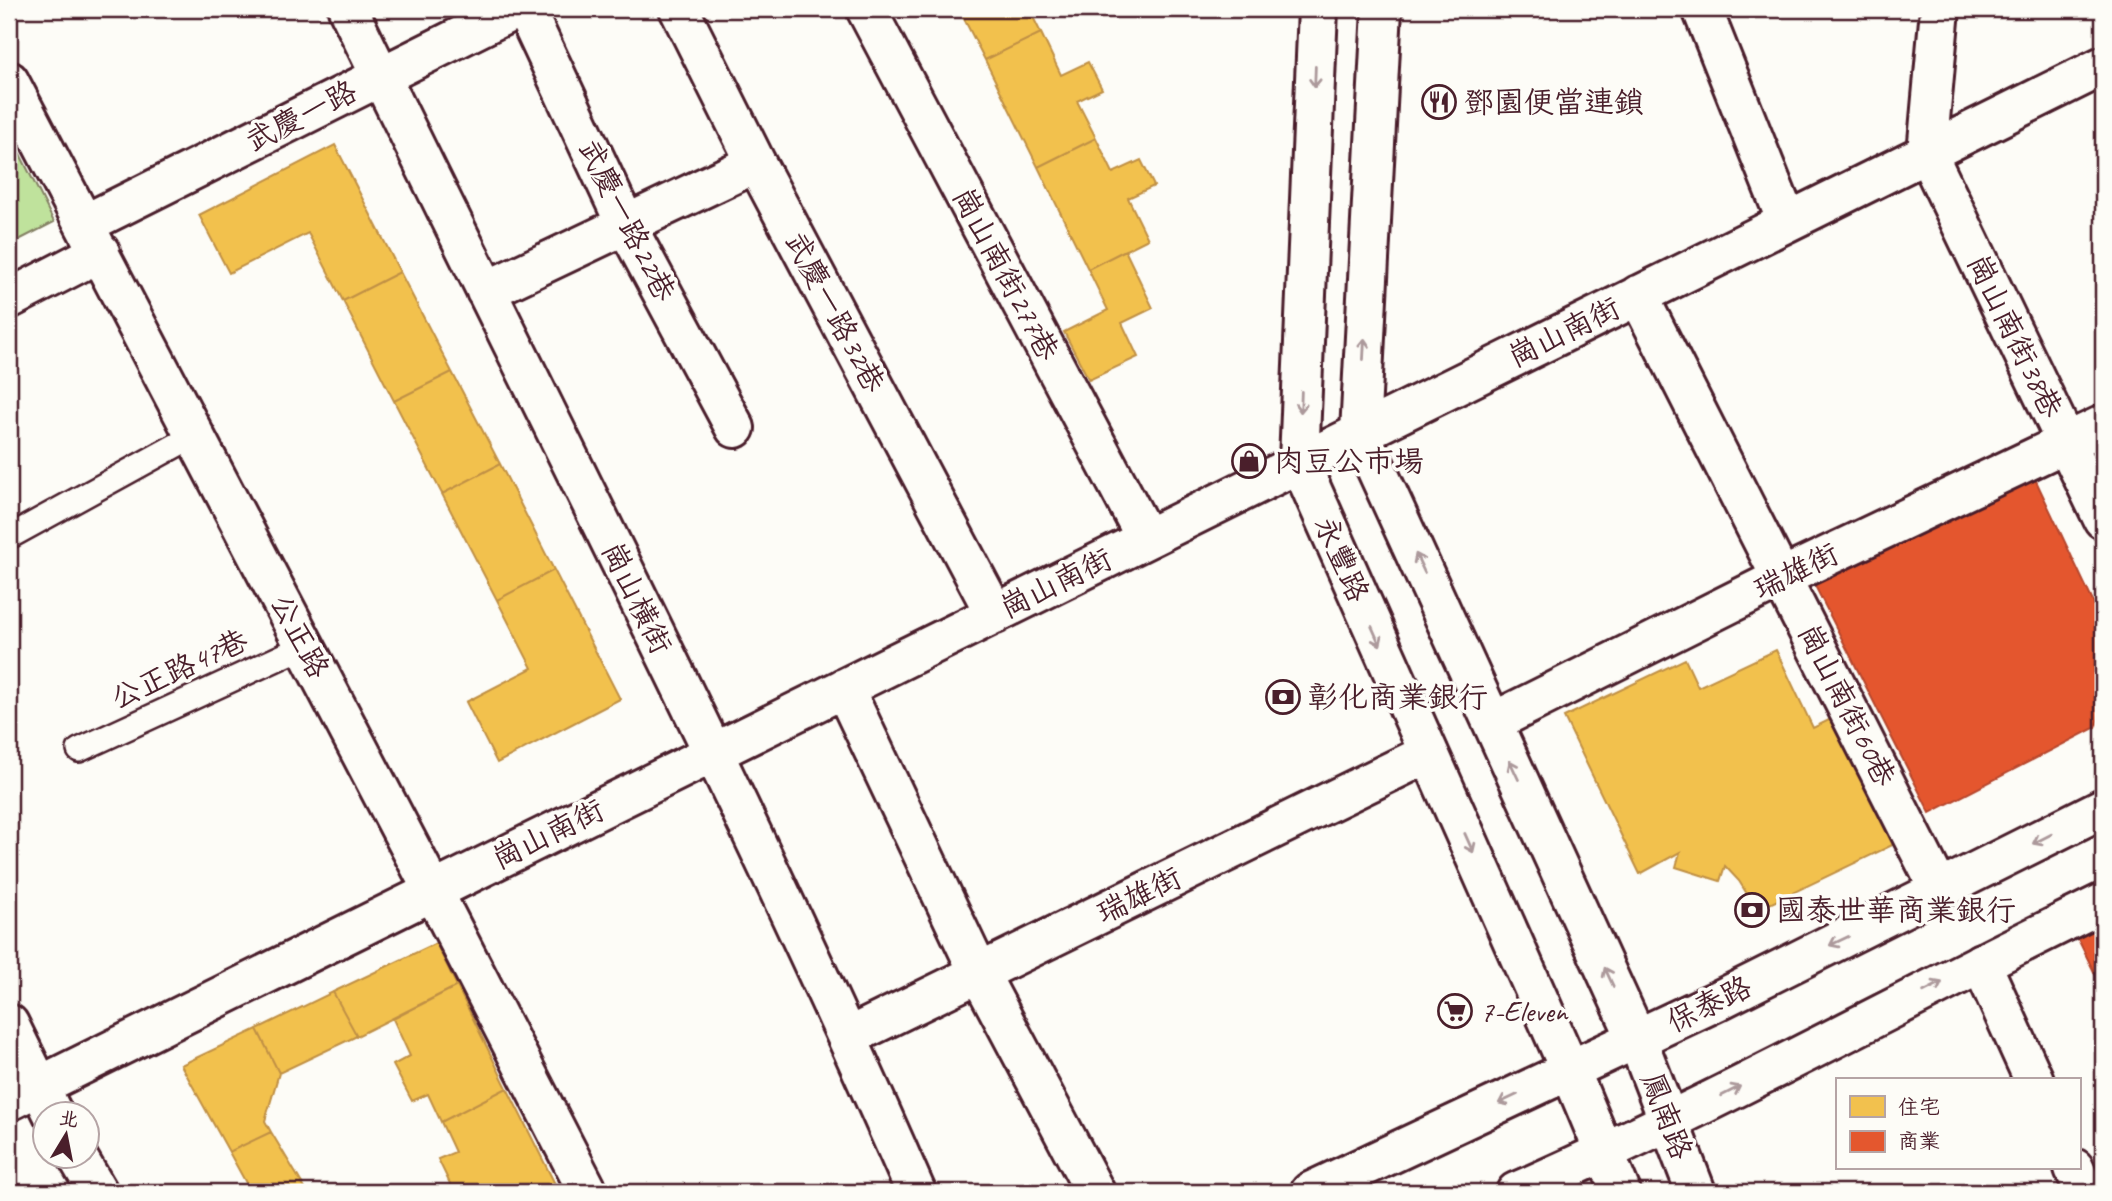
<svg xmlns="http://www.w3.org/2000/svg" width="2112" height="1201" font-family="Caveat,'LXGW WenKai TC',sans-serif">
	<rect width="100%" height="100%" fill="#fdfcf7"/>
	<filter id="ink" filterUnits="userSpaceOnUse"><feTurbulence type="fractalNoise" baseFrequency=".0143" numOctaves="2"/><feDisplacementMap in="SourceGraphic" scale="14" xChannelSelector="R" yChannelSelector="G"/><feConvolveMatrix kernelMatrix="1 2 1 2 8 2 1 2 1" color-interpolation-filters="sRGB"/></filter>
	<g filter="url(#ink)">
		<path fill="#bfe29c" stroke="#848064" stroke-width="2" d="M9,132L54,222L9,245Z"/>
		<path fill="#f2c14e" stroke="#c09044" stroke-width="2" d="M959,9H1029L1041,33L985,60Z
			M1041,33L1061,75L1088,62L1102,89L1077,101L1096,138L1038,167L985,60Z
			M1096,138L1113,173L1141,160L1154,186L1128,198L1148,239L1088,269L1038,167Z
			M335,145L400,272L343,301L308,233L229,273L199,215Z
			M1125,250L1153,308L1122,323L1138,357L1089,380L1064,332L1108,310L1088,269Z
			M400,272L452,372L394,401L343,301Z
			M452,372L500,464L442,494L394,401Z
			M500,464L554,570L497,600L442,494Z
			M554,570L620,699L497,763L466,702L532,668L497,600Z
			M1776,650L1813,728L1843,713L1907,838L1757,910L1739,881L1725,866L1720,881L1676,867L1680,852L1640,874L1564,717L1685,659L1698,687Z
			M436,943L457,986L357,1036L333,992Z
			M457,986L507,1088L441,1122L428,1094L412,1101L393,1065L410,1056L393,1019Z
			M333,992L357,1036L279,1073L257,1029Z
			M257,1029L279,1073L265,1121L271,1132L229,1152L181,1065Z
			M507,1088L559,1192H478L475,1186L460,1192H454L438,1159L455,1152L441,1122Z
			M271,1132L307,1192H251L229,1152Z"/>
		<path fill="#e4572e" stroke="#b6462d" stroke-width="2" d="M2103,425V464L2088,433Z
			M2029,466L2103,623V705L2096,727L1930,813L1807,570Z
			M2103,921V990L2076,935Z"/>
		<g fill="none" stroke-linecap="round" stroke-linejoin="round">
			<g stroke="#4a1f2b" stroke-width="28">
				<path id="lane" d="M9,537L195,435
					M79,750L305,646"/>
			</g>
			<g stroke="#4a1f2b" stroke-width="44">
				<path id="street" d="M348,9C539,403 741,791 916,1192
					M525,9L626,225L735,428
					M679,9L756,163L995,614
					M866,9L1146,538
					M1318,9L1299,461L1570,1070L1621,1192
					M1382,9L1360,433L1637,1039L1696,1192
					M1702,9L1787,222
					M1940,9L1927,153L2103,519
					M9,81L433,891L588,1192
					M85,224L516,9
					M486,291L756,163
					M1638,295L1940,891
					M9,299L100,252
					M844,688L979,973L1095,1192
					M1493,722L1783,577L2103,425
					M1981,963L2034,1080
					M9,1024L53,1114
					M848,1037L1429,753
					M9,1101L2103,66
					M77,1156L98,1192
					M2074,1168L2085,1192"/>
			</g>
			<g stroke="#4a1f2b" stroke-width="44">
				<path id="secondary" d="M1310,1192L1717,1001L2103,808
					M1516,1192C1716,1104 1907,998 2103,903"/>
			</g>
			<use href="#lane" stroke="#fdfcf7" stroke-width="23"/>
			<use href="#street" stroke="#fdfcf7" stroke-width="38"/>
			<use href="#secondary" stroke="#fdfcf7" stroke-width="38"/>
		</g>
		<defs><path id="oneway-shaft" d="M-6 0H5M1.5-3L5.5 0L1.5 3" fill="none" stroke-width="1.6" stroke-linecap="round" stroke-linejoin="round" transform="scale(1.75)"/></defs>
		<g stroke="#ac999b">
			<use href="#oneway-shaft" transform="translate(1315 77) rotate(92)"/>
			<use href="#oneway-shaft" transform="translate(1364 349) rotate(-87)"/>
			<use href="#oneway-shaft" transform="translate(1301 402) rotate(92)"/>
			<use href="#oneway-shaft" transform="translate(1420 563) rotate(-115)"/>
			<use href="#oneway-shaft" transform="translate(1376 636) rotate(66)"/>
			<use href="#oneway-shaft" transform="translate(1514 770) rotate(-115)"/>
			<use href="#oneway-shaft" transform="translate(2042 839) rotate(153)"/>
			<use href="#oneway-shaft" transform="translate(1469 843) rotate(66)"/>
			<use href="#oneway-shaft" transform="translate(1839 941) rotate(154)"/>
			<use href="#oneway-shaft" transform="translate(1609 977) rotate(-115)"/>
			<use href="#oneway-shaft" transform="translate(1933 987) rotate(-27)"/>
			<use href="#oneway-shaft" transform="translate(1731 1091) rotate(-27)"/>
			<use href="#oneway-shaft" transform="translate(1508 1099) rotate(155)"/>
		</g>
	</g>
	<defs>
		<g id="restaurant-ring" transform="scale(1.75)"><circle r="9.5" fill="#fdfcf7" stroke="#4a1f2b" stroke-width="1.5"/><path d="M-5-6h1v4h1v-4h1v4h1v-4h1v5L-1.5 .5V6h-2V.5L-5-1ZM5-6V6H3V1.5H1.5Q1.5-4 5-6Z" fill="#4a1f2b"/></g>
		<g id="shop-ring" transform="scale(1.75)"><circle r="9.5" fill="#fdfcf7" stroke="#4a1f2b" stroke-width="1.5"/><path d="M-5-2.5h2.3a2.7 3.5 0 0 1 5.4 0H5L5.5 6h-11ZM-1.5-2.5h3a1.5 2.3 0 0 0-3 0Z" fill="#4a1f2b"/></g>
		<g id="bank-ring" transform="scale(1.75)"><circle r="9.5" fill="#fdfcf7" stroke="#4a1f2b" stroke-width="1.5"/><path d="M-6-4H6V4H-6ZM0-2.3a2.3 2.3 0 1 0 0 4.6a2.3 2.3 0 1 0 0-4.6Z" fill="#4a1f2b"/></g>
		<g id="supermarket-ring" transform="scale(1.75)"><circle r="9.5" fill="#fdfcf7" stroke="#4a1f2b" stroke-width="1.5"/><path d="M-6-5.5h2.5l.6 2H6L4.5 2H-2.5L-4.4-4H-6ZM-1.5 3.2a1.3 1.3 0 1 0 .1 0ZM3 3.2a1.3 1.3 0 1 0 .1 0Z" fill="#4a1f2b"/></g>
	</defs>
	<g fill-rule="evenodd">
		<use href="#restaurant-ring" x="1439" y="102"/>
		<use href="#shop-ring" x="1249" y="461"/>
		<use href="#bank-ring" x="1283" y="697"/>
		<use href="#bank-ring" x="1752" y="910"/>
		<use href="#supermarket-ring" x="1455" y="1011"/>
	</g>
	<g text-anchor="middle" stroke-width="7" stroke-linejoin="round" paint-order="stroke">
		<g font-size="30" fill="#4a1f2b" stroke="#fdfcf7" text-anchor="start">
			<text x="1464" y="112">鄧園便當連鎖</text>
			<text x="1274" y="471">肉豆公市場</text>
			<text x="1308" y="707">彰化商業銀行</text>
			<text x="1776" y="920">國泰世華商業銀行</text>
			<text x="1480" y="1021">7-Eleven</text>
		</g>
		<g font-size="30" fill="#4a1f2b" stroke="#fdfcf7">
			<text transform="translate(301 116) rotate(-27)" y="10">武慶一路</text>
			<text transform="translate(627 220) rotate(63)" y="10">武慶一路22巷</text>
			<text transform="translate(1006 274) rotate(62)" y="10">崗山南街277巷</text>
			<text transform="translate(835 312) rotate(62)" y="10">武慶一路32巷</text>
			<text transform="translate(1564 332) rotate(-26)" y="10">崗山南街</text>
			<text transform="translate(2015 336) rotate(64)" y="10">崗山南街38巷</text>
			<text transform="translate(1342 559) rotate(66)" y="10">永豐路</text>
			<text transform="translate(1796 571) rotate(-26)" y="10">瑞雄街</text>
			<text transform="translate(1056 583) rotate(-26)" y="10">崗山南街</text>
			<text transform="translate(637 598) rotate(64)" y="10">崗山橫街</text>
			<text transform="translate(300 636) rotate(62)" y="10">公正路</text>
			<text transform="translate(179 669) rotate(-25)" y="10">公正路47巷</text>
			<text transform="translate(1847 705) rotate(63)" y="10">崗山南街60巷</text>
			<text transform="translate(548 834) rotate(-26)" y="10">崗山南街</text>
			<text transform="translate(1139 895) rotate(-26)" y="10">瑞雄街</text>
			<text transform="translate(1709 1004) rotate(-26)" y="10">保泰路</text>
			<text transform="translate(1667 1116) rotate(69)" y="10">鳳南路</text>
		</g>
	</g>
	<rect width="2112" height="1201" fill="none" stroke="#fdfcf7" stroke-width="35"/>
	<rect x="18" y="18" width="2077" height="1166" fill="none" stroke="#4a1f2b" stroke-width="2.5" filter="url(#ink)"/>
	<rect x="1836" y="1078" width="245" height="91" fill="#fdfcf7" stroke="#b5a4a5" stroke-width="2"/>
	<rect x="1850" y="1096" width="35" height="21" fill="#f2c14e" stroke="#b5a4a5" stroke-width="2"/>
	<text x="1898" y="1114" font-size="21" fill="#4a1f2b">住宅</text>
	<rect x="1850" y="1131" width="35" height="21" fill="#e4572e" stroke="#b5a4a5" stroke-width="2"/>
	<text x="1898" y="1148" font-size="21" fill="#4a1f2b">商業</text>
	<g transform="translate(66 1135) rotate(10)"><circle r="33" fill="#fdfcf7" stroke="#b5a4a5" stroke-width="2"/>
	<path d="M0-5L12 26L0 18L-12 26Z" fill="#4a1f2b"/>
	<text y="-10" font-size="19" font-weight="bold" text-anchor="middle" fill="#4a1f2b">北</text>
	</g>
</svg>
